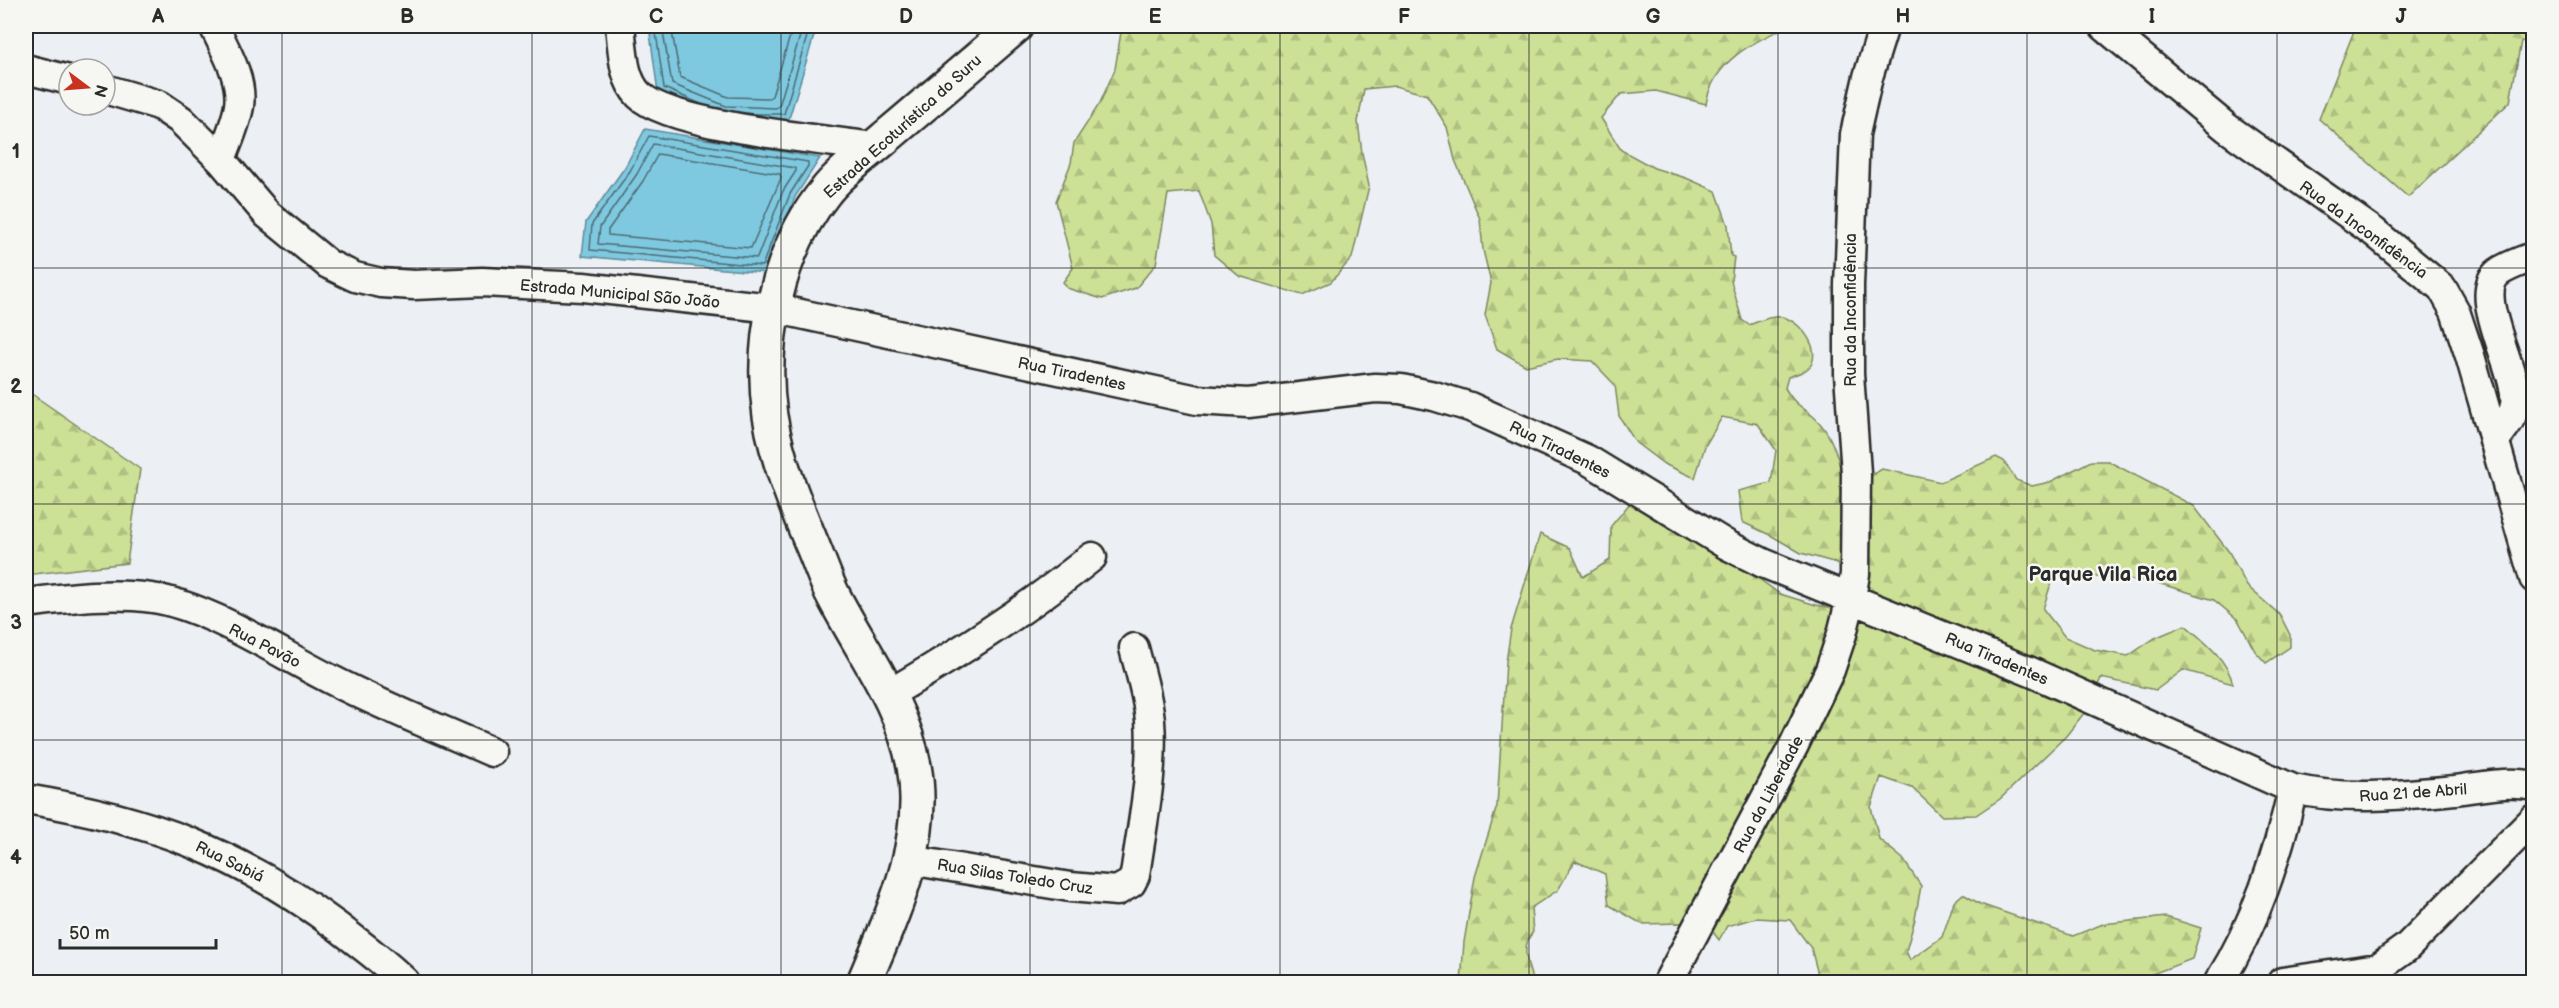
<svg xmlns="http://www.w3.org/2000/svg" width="2559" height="1008" font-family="'Balsamiq Sans',sans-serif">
	<defs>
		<pattern id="forest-firs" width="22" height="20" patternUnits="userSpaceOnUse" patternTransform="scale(1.5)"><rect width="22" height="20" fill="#cce196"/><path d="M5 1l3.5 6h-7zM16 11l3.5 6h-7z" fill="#afc181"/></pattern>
	</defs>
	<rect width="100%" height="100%" fill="#ecf0f4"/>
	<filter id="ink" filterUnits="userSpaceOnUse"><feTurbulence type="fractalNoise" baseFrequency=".0167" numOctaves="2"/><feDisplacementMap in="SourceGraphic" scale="12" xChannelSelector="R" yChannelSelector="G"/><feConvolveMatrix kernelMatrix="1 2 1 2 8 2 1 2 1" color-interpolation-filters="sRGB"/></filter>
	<g filter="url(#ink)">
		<path fill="url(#forest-firs)" stroke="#7c8660" stroke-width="1.5" d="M1122,26H1788C1753,42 1713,61 1706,104L1656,91L1621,94L1601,118L1621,150L1654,168L1686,178L1716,191L1728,225L1731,256L1734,257L1731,281L1742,320L1749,325C1760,321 1775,314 1786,318C1801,324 1819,346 1812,363C1808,372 1795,374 1788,377L1785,388C1797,408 1800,404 1815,418C1837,438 1841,473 1849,500L1859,499L1872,475L1882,469L1941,482L1996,457L2004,461L2016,480L2032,486L2050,482L2091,461H2108L2194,506L2229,552L2247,586L2280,615L2290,635V647L2266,663L2255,651L2238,620L2214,600L2151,581L2117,579L2084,574L2053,577L2043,609L2065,637L2095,650L2128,656L2155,638L2185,625C2204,641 2227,659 2233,684L2183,670L2156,690L2101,678L2088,708L2066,736L2000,799L1976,815L1942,816L1912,788L1881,777L1871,807L1879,839L1903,859L1921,886L1915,919L1906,951L1910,960L1942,937L1954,902L1963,894L1980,904L2073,936L2103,924L2166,917L2201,928L2192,959L2131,982H1820L1811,948L1790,920L1756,918L1727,926L1719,940L1713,932L1681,923L1642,924L1609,905L1605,874L1575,861L1558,890L1531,908L1533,932C1520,947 1528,965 1533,982H1461L1464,942L1475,877L1497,806L1506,662L1511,629L1540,534L1570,548L1583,577L1610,560L1611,526L1631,502L1748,571L1780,594L1816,605L1852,611L1862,580L1833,562L1801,553L1772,536L1742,522L1738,491L1771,483L1776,450L1758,424L1722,417L1705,446L1695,478L1664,464L1636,443L1619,416L1615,385L1592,361L1558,359L1526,366L1497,349L1485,315L1491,283L1483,250L1480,219L1455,160L1447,127L1427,95L1395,86L1364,89L1358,122L1362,153L1369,186L1352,258L1331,282L1302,295L1239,276L1214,255L1211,224L1199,191L1168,194L1156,264L1136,288L1102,299L1067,288L1063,282L1073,268L1056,201L1071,163L1074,143L1100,103L1115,69Z
			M2356,26H2533V43L2521,41L2510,102L2408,197L2319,119Z
			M26,390L140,469L127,563L26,575Z"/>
		<path fill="#7fc9e0" stroke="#5d8a98" stroke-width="1.5" d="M649,26H817L788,122L724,119L658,93Z
			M645,129L820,158L795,197L766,273L582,256L586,222L625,167Z"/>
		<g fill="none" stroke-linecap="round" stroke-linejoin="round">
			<path stroke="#4d6a73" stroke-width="1.5" d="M655,26L664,88L701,104
				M662,26L672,84L726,106L776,108L779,106L803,26
				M671,26L680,77L728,97L769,98L772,96L793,26
				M751,114H784L810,26
				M649,136L808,162V166L790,194L762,266L590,250L592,224L630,171Z
				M653,144L795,168L796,171L783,191L757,258L598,244L600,227L637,174Z
				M658,154L780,174L781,178L751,248L608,235V230L643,181Z"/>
			<g stroke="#2b2b2b" stroke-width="33">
				<path id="minor" d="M214,26C225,50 243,78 239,106C236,124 227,143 221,160
					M620,26C623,48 622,78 639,95C670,126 826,140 875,147
					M2104,26L2227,128L2374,232L2442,288L2455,311L2470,356L2534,578
					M26,69L69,80
					M105,89L159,105L181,120L221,160L267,214L328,264L355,277L381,283L414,285L482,282L583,287L773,308L1197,400L1248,403L1375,388L1401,389L1434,396L1470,407L1588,460L1727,545L1763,563L2031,672L2293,789C2346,801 2401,795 2455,790C2480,787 2509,780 2534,786
					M2494,441C2502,430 2513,419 2515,405C2520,372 2469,294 2499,272C2509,265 2523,261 2534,256
					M26,603C68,598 110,592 152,598C206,605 280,654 330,679C382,706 438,728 492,752
					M889,694C962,651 1026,610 1092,557
					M26,799C149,819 237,852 338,927C361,945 385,962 405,982
					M910,860L1070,887L1117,891L1131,883L1135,875C1142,825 1154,771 1150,721C1148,696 1140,672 1134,648
					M1668,982L1793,747L1830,670L1842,634L1851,598L1855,574L1856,473L1849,374V285L1855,134L1868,77L1884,26
					M2219,982C2256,923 2277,857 2293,789
					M2282,982L2378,968L2406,948L2534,819"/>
			</g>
			<g stroke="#2b2b2b" stroke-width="38">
				<path id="major" d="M864,982C892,915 928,841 914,766C902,703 863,653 834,597C825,580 819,560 811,542C794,501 777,460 770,416C759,342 777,251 825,192C841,171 867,154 886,137C930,100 973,63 1016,26"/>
			</g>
			<use href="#minor" stroke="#f6f6f2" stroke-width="28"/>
			<use href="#major" stroke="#f6f6f2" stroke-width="33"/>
		</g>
	</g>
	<path fill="none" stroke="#2b2b2b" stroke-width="1.5" stroke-opacity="0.55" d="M282,26V982M532,26V982M781,26V982M1030,26V982M1280,26V982M1529,26V982M1778,26V982M2027,26V982M2277,26V982M26,268H2534M26,504H2534M26,740H2534"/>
	<g text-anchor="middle" stroke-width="5" stroke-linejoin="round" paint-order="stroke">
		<g font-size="16" fill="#2b2b2b" stroke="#f6f6f2">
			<text transform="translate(902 126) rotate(-42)" y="6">Estrada Ecoturística do Suru</text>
			<text transform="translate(2364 229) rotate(36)" y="6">Rua da Inconfidência</text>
			<text transform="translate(620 293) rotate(5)" y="6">Estrada Municipal São João</text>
			<text transform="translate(1850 310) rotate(-90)" y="6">Rua da Inconfidência</text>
			<text transform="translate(1072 373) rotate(12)" y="6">Rua Tiradentes</text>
			<text transform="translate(1560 449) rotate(26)" y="6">Rua Tiradentes</text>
			<text transform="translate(265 645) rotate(27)" y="6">Rua Pavão</text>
			<text transform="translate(1997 658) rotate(23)" y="6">Rua Tiradentes</text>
			<text transform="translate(2413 792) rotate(-4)" y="6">Rua 21 de Abril</text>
			<text transform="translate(1768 794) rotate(-62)" y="6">Rua da Liberdade</text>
			<text transform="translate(230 861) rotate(26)" y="6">Rua Sabiá</text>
			<text transform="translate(1015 876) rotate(9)" y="6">Rua Silas Toledo Cruz</text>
		</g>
		<g font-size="20" font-weight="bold" fill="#2b2b2b" stroke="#f6f6f2">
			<text x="2103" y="581">Parque Vila Rica</text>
		</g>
	</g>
	<rect width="2559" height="1008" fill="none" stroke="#f6f6f2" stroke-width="66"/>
	<g transform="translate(87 87) rotate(106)"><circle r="28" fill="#f6f6f2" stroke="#a5a5a2" stroke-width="1.5"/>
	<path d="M0-4.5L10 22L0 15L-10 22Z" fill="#c8321e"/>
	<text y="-9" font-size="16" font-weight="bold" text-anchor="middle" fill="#2b2b2b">N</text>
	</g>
	<path d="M60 939v9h156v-9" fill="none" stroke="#2b2b2b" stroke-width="3"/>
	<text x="69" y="939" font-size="18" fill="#2b2b2b" stroke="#f6f6f2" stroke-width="4.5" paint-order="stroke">50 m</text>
	<rect x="33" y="33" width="2493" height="942" fill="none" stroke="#2b2b2b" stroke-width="2"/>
	<g font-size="20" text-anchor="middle" font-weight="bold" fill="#2b2b2b">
		<text x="158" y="23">A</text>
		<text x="407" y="23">B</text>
		<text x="656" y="23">C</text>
		<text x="906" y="23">D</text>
		<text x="1155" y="23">E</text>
		<text x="1404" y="23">F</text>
		<text x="1653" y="23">G</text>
		<text x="1903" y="23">H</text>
		<text x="2152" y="23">I</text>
		<text x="2401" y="23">J</text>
		<text x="16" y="158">1</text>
		<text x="16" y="393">2</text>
		<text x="16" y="629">3</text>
		<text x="16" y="864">4</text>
	</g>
</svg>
